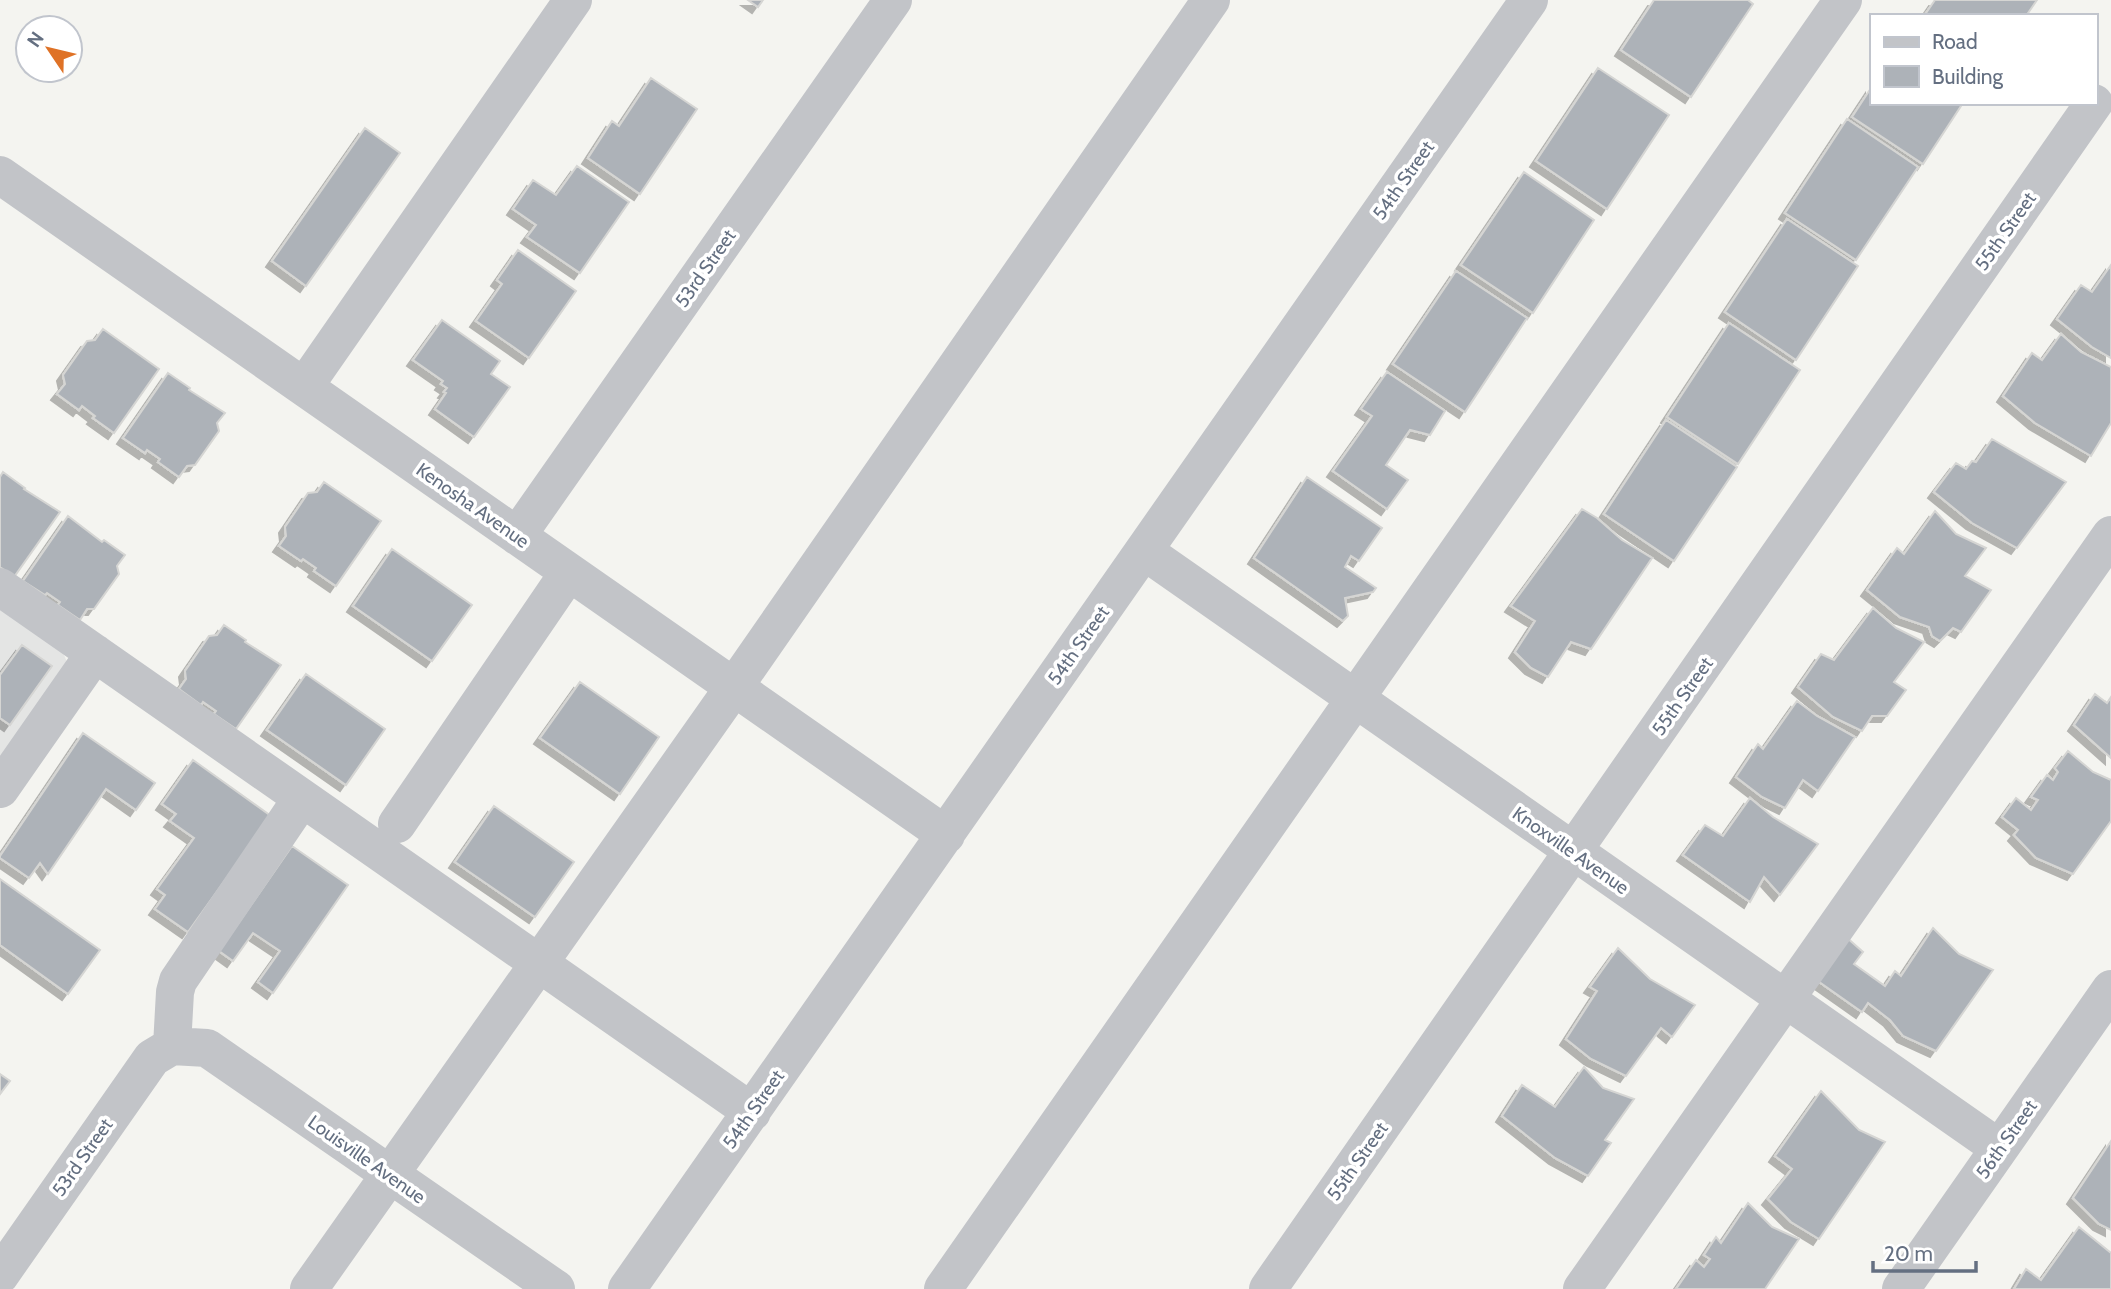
<svg xmlns="http://www.w3.org/2000/svg" width="2111" height="1289" font-family="Cabin,sans-serif">
	<defs>
		<filter id="shadow"><feDropShadow dx="-6" dy="6" stdDeviation="0" flood-color="#0004"/></filter>
	</defs>
	<rect width="100%" height="100%" fill="#f4f4f0"/>
	<path fill="#e4e5e4" d="M0,606L61,648L67,662L0,769Z"/>
	<path fill="#adb2b8" stroke="#d5d5d3" stroke-width="2" filter="url(#shadow)" d="M748,0H763L758,7Z
		M1654,0H1748L1753,4L1691,97L1621,50Z
		M1935,0H2037L2026,16H1924Z
		M1598,68L1669,115L1607,209L1536,161Z
		M651,78L697,109L640,194L588,158L612,121L619,126Z
		M1871,88V103H1963L1923,164L1852,117Z
		M1847,119L1918,167L1856,260L1785,213Z
		M365,128L400,153L306,286L272,261Z
		M577,166L629,202L580,273L527,237L536,225L513,209L533,180L556,195Z
		M1524,172L1594,220L1533,313L1461,265Z
		M1787,219L1858,266L1796,360L1725,312Z
		M518,250L576,291L529,358L476,321L502,284L497,280Z
		M2111,265V358L2092,347L2057,319L2081,285L2092,292Z
		M1456,271L1527,318L1465,412L1393,364Z
		M442,320L500,361L491,374L510,387L474,437L435,409L446,393L444,392L447,388L441,384L443,381L413,360Z
		M1729,323L1800,370L1738,464L1667,417Z
		M103,329L159,369L114,433L93,418L95,416L82,406L79,410L57,394L65,384L63,375L87,341L95,340Z
		M2061,334L2081,352L2111,367V423L2091,456L2035,423L2003,396L2032,353L2042,360Z
		M1387,372L1445,411L1430,435L1410,430L1386,465L1408,480L1387,509L1333,471L1372,416L1361,409Z
		M168,373L190,388L189,390L225,413L217,423L219,431L195,465L187,466L179,477L158,462L160,459L147,450L145,453L123,438Z
		M1666,420L1737,467L1674,561L1604,514Z
		M1992,439L2066,482L2017,548L1972,523L1934,492L1956,463L1966,469L1972,461L1976,462Z
		M3,472L25,488L24,489L60,512L14,577L0,567V477Z
		M1307,477L1382,528L1359,561L1351,556L1345,567L1376,588L1373,592L1345,598L1348,616L1343,621L1254,558Z
		M324,482L381,521L336,586L314,571L316,568L303,559L301,561L279,546L286,536L285,527L308,493L317,492Z
		M1582,509L1597,518L1622,540L1652,558L1591,649L1571,642L1548,677L1531,668L1515,652L1535,621L1511,606Z
		M1935,511L1956,534L1986,548L1965,576L1991,590L1961,632L1953,628L1940,641L1932,636L1929,627L1900,617L1867,590L1897,548L1904,554Z
		M68,516L102,542L104,540L125,555L117,566L119,574L94,609H87L80,620L58,605L60,602L47,593L45,595L23,581Z
		M392,549L472,605L432,661L353,606Z
		M1873,608L1896,628L1924,642L1894,682L1906,690L1887,716H1872L1862,731L1833,717L1798,687L1821,654L1834,660Z
		M224,625L246,640L245,642L281,665L236,729L214,714L216,711L203,702L201,705L179,689L186,679L185,671L209,636L217,635Z
		M22,645L52,666L10,725L0,718V675Z
		M306,674L385,729L346,785L267,730Z
		M580,682L659,737L620,794L540,738Z
		M2095,694L2107,703L2111,697V758L2074,725Z
		M1797,701L1817,716L1855,737L1818,791L1803,780L1785,808L1762,797L1736,777L1758,744L1763,749Z
		M83,733L155,783L136,810L106,789L48,874L40,863L29,878L0,858V856Z
		M2068,751L2093,772L2111,780V821L2073,874L2036,858L2014,835L2018,830L2002,817L2016,798L2031,810L2038,800L2031,797L2047,775L2053,780L2058,772L2055,768Z
		M193,760L271,816L188,932L155,909L165,895L157,889L194,838L170,821L176,814L162,804Z
		M1750,798L1773,817L1818,844L1780,895L1764,877L1750,902L1683,855L1705,825L1723,836Z
		M494,806L574,862L535,917L455,862Z
		M292,846L348,885L273,993L258,982L280,951L253,933L233,961L219,951Z
		M0,879L100,950L68,994L0,945Z
		M1933,928L1959,954L1993,970L1936,1051L1903,1036L1890,1020L1868,1003L1862,1012L1815,979L1845,936L1863,952L1854,964L1885,986L1895,971L1901,976Z
		M1618,948L1650,979L1695,1005L1672,1037L1661,1028L1626,1076L1591,1059L1566,1039L1597,991L1590,987Z
		M1584,1067L1603,1088L1634,1099L1605,1140L1611,1143L1588,1176L1555,1158L1502,1116L1522,1085L1555,1107Z
		M0,1074L10,1081L0,1094Z
		M1821,1091L1859,1130L1885,1142L1819,1239L1791,1222L1768,1199L1792,1169L1775,1156Z
		M2111,1141V1230L2099,1224L2073,1198Z
		M1748,1203L1772,1227L1799,1239L1765,1289H1676L1696,1260L1704,1267L1710,1259L1704,1255L1716,1237L1721,1243Z
		M2079,1227L2111,1253V1289H2014L2026,1269L2041,1280Z"/>
	<g fill="none" stroke-linecap="round" stroke-linejoin="round">
		<path stroke="#c2c4c8" stroke-width="38" d="M0,175L946,835
			M304,387L573,0
			M517,536L893,0
			M1144,551L1999,1148
			M0,587L752,1112
			M0,789L95,653
			M397,824L569,572
			M172,1046L207,1048L556,1289
			M172,1046L175,992L178,981L302,798
			M0,1275L152,1058L172,1046
			M309,1289L734,687L1211,0
			M627,1289L1529,0
			M943,1289L1843,0
			M1268,1289L2094,103
			M1582,1289L2111,535
			M1901,1289L2111,989"/>
	</g>
	<g text-anchor="middle" stroke-width="7" stroke-linejoin="round" paint-order="stroke">
		<g font-size="19" fill="#646f81" stroke="#fff">
			<text transform="translate(1403 180) rotate(-55)" y="7">54th Street</text>
			<text transform="translate(2005 231) rotate(-55)" y="7">55th Street</text>
			<text transform="translate(705 268) rotate(-55)" y="7">53rd Street</text>
			<text transform="translate(473 505) rotate(35)" y="7">Kenosha Avenue</text>
			<text transform="translate(1078 645) rotate(-55)" y="7">54th Street</text>
			<text transform="translate(1682 696) rotate(-55)" y="7">55th Street</text>
			<text transform="translate(1571 850) rotate(35)" y="7">Knoxville Avenue</text>
			<text transform="translate(753 1109) rotate(-55)" y="7">54th Street</text>
			<text transform="translate(2006 1139) rotate(-55)" y="7">56th Street</text>
			<text transform="translate(82 1157) rotate(-55)" y="7">53rd Street</text>
			<text transform="translate(367 1159) rotate(35)" y="7">Louisville Avenue</text>
			<text transform="translate(1357 1161) rotate(-55)" y="7">55th Street</text>
		</g>
	</g>
	<rect x="1870" y="14" width="228" height="91" fill="#ffffff" stroke="#c1c5cd" stroke-width="2"/>
	<rect x="1884" y="37" width="35" height="10" fill="#c2c4c8" stroke="#c1c5cd" stroke-width="2"/>
	<text x="1932" y="49" font-size="21" fill="#646f81">Road</text>
	<rect x="1884" y="66" width="35" height="21" fill="#adb2b8" stroke="#c1c5cd" stroke-width="2"/>
	<text x="1932" y="84" font-size="21" fill="#646f81">Building</text>
	<g transform="translate(49 49) rotate(305)"><circle r="33" fill="#ffffff" stroke="#c1c5cd" stroke-width="2"/>
	<path d="M0-5L12 26L0 18L-12 26Z" fill="#df7226"/>
	<text y="-10" font-size="19" font-weight="bold" text-anchor="middle" fill="#646f81">N</text>
	</g>
	<path d="M1873 1261v10h103v-10" fill="none" stroke="#646f81" stroke-width="3.5"/>
	<text x="1884" y="1261" font-size="21" fill="#646f81" stroke="#ffffff" stroke-width="5" paint-order="stroke">20 m</text>
</svg>
